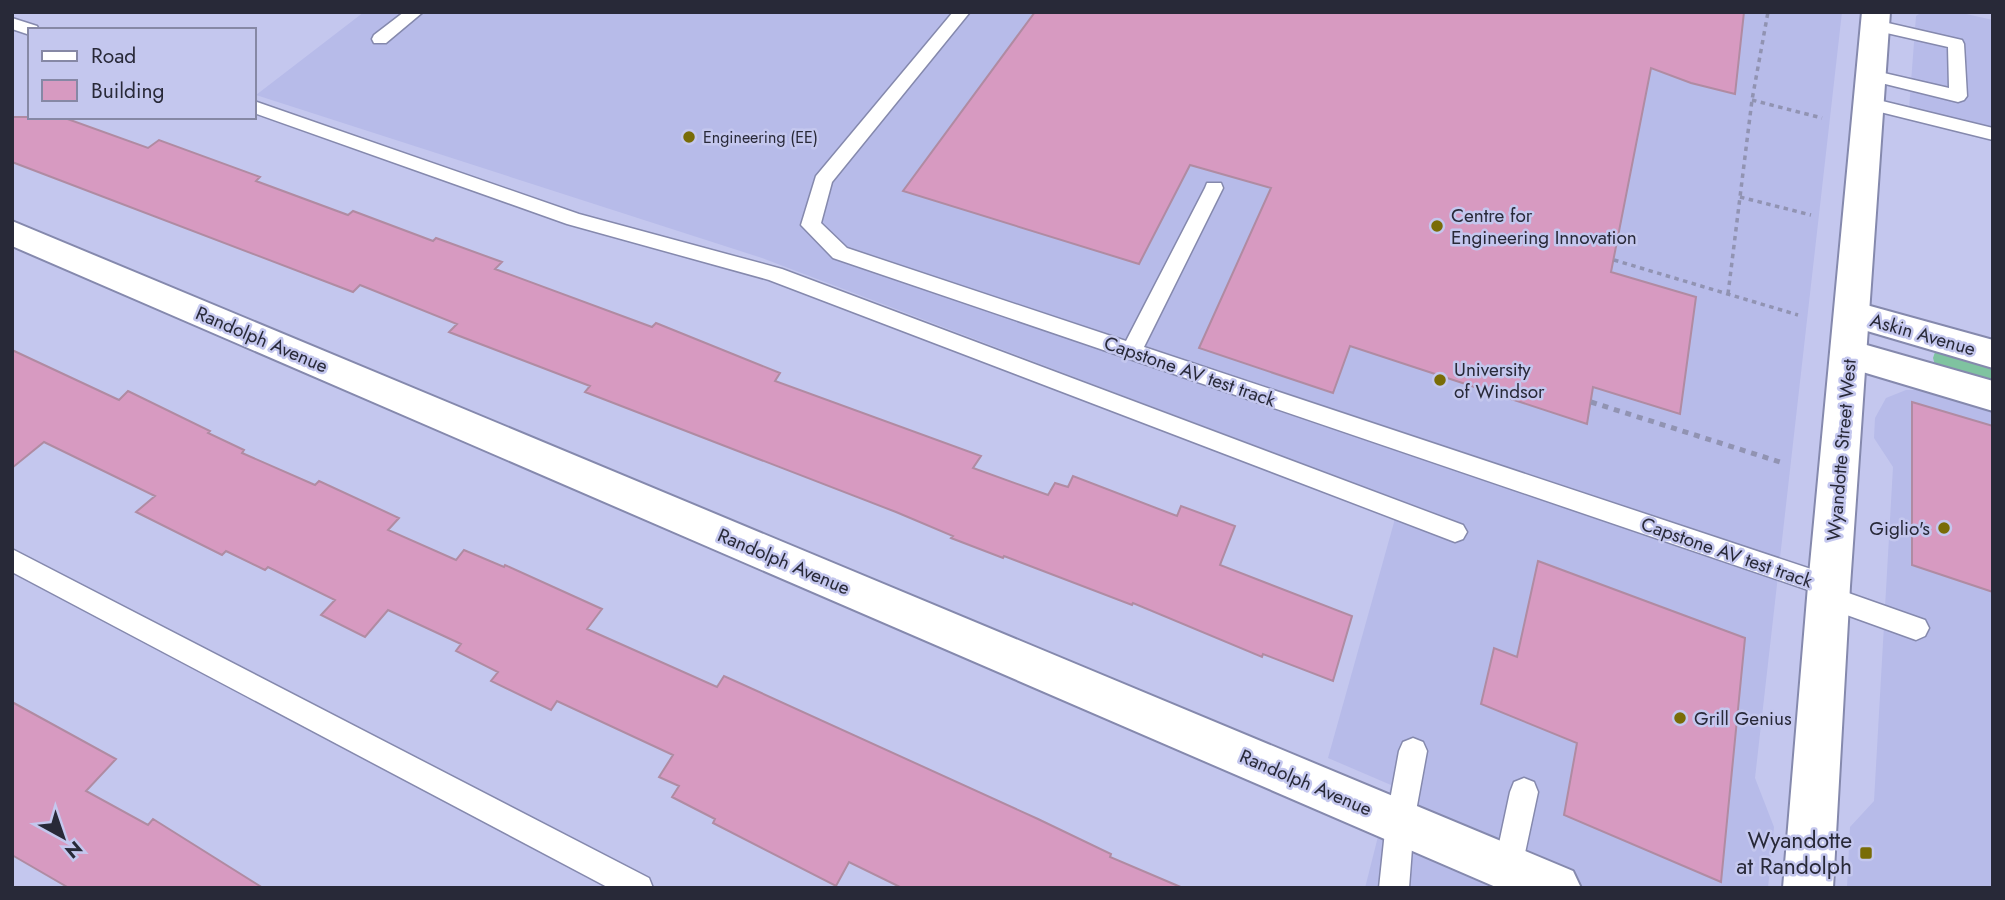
<svg xmlns="http://www.w3.org/2000/svg" width="2005" height="900" font-family="Jost,sans-serif">
	<rect width="100%" height="100%" fill="#c4c7ee"/>
	<path fill="#b7bbe9" d="M364,12H1842L1755,778L1774,827L1768,888H1365L1391,785L1328,758L1400,501L762,258L256,95Z
		M1922,12H1957L1993,20V130L1909,109L1916,16Z
		M1906,390H1928L1993,408V888H1847L1850,827L1874,801L1893,467L1874,438L1875,418L1886,398Z"/>
	<path fill="#7fc3a0" d="M1945,351L1993,365V384L1935,365L1933,358L1935,352Z"/>
	<path fill="#d79ac1" stroke="#b08ba2" stroke-width="2" d="M1035,12H1744L1735,94L1691,83L1651,68L1611,272L1696,297L1680,414L1593,387L1587,424L1350,346L1333,393L1199,348L1271,188L1190,165L1139,264L903,191Z
		M12,117H62L148,148L159,140L260,177L256,181L348,215L353,211L433,241L436,238L502,262L495,269L652,327L656,323L780,373L775,381L981,456L973,468L1048,495L1055,483L1068,487L1073,476L1177,516L1181,506L1235,526L1220,565L1352,616L1333,681L1263,654L1262,657L1133,603L1132,605L1004,556L1003,558L951,538L953,536L896,512L585,392L590,386L449,332L457,324L360,285L353,292L12,162Z
		M12,350L119,400L128,391L210,431L208,433L244,450L242,453L315,485L319,481L399,518L388,530L456,560L464,550L504,567L505,565L602,609L587,629L717,687L724,676L1038,819L1111,854L1110,857L1183,888H902L849,862L836,886L713,823L715,819L672,797L679,786L659,777L673,755L557,701L551,710L491,681L498,672L456,651L461,644L388,610L365,637L321,615L335,600L268,567L265,570L226,551L222,555L136,512L155,496L44,442L12,468Z
		M1912,402L1993,426V592L1912,565Z
		M1538,561L1745,638L1721,882L1564,815L1577,743L1481,704L1494,648L1517,657Z
		M12,702L116,759L86,791L148,825L153,819L263,888H69L12,855Z"/>
	<g fill="none" stroke-linecap="round" stroke-linejoin="round">
		<g stroke="#8589ad" stroke-width="3">
			<path id="lane" d="M404,12H423L386,43H374L372,39L374,35Z
				M953,12H970L832,182L821,223L847,248L1126,341L1205,188L1207,183H1221L1223,188L1144,347L1838,578L1841,586L1840,590L1925,620L1929,628L1925,636L1916,640L1819,605L1816,597L1817,593L833,258L801,225L816,176Z
				M12,18L37,26L39,30H30V35L12,29Z
				M1875,20L1962,40L1964,44L1967,96L1964,100L1958,102L1865,79L1862,75L1865,71L1871,70L1949,88L1948,47L1869,29L1867,25L1869,21Z
				M1870,98L1993,128V140L1864,108L1861,104Z
				M254,101L579,214L782,269L1463,525L1467,532L1463,539L1455,542L769,280L567,224L254,113Z
				M12,549L649,878L653,888H609L12,572Z
				M1413,738L1423,742L1427,751L1414,822L1409,888H1379L1386,822L1399,751L1403,742Z
				M1524,778L1534,782L1538,792L1522,867L1518,877L1508,881L1498,877L1494,867L1510,792L1514,782Z"/>
		</g>
		<g stroke="#8589ad" stroke-width="4">
			<path id="street" d="M12,221L1573,871L1581,888H1498L12,246Z
				M1852,301L1993,340V368L1840,323L1834,314L1840,305Z
				M1849,340L1993,381V411L1836,364L1831,354L1836,344Z"/>
		</g>
		<g stroke="#8589ad" stroke-width="4">
			<path id="secondary" d="M1862,12H1890L1850,586L1833,888H1783L1808,586Z"/>
		</g>
		<path stroke="#9193b2" stroke-width="3.5" stroke-dasharray="4.5 4.5" stroke-linecap="butt" d="M1752,100L1822,118
			M1740,197L1811,215
			M1614,260L1798,315
			M1728,294L1752,100L1768,12"/>
		<path stroke="#9193b2" stroke-width="5" stroke-dasharray="6 6" stroke-linecap="butt" d="M1591,402L1780,462"/>
		<use href="#lane" fill="#fff" fill-rule="evenodd"/>
		<use href="#street" fill="#fff" fill-rule="evenodd"/>
		<use href="#secondary" fill="#fff" fill-rule="evenodd"/>
	</g>
	<g fill="#796c07" stroke="#c4c7ee" stroke-width="2.5">
		<circle cx="689" cy="137" r="7"/>
		<circle cx="1437" cy="226" r="7"/>
		<circle cx="1440" cy="380" r="7"/>
		<circle cx="1944" cy="528" r="7"/>
		<circle cx="1680" cy="718" r="7"/>
		<rect x="1859" y="846" width="14" height="14" rx="3.5"/>
	</g>
	<g text-anchor="middle" stroke-width="5" stroke-linejoin="round" paint-order="stroke">
		<g font-size="16" fill="#282938" stroke="#c4c7ee" text-anchor="start">
			<text x="703" y="143">Engineering (EE)</text>
		</g>
		<g font-size="19" fill="#282938" stroke="#c4c7ee" text-anchor="start">
			<text x="1451" y="222">Centre for<tspan x="1451" dy="22">Engineering Innovation</tspan></text>
			<text x="1454" y="376">University<tspan x="1454" dy="22">of Windsor</tspan></text>
			<text x="1930" y="535" text-anchor="end">Giglio's</text>
			<text x="1694" y="725">Grill Genius</text>
		</g>
		<g font-size="19" fill="#282938" stroke="#c4c7ee">
			<text transform="translate(1923 334) rotate(16)" y="7">Askin Avenue</text>
			<text transform="translate(262 339) rotate(23)" y="7">Randolph Avenue</text>
			<text transform="translate(1190 371) rotate(19)" y="7">Capstone AV test track</text>
			<text transform="translate(1841 450) rotate(-85)" y="7">Wyandotte Street West</text>
			<text transform="translate(1727 552) rotate(19)" y="7">Capstone AV test track</text>
			<text transform="translate(784 561) rotate(23)" y="7">Randolph Avenue</text>
			<text transform="translate(1306 782) rotate(23)" y="7">Randolph Avenue</text>
		</g>
		<g font-size="23" fill="#282938" stroke="#c4c7ee" text-anchor="end">
			<text x="1852" y="848">Wyandotte<tspan x="1852" dy="26">at Randolph</tspan></text>
		</g>
	</g>
	<rect width="2005" height="900" fill="none" stroke="#282938" stroke-width="28"/>
	<rect x="28" y="28" width="228" height="91" fill="#c4c7ee" stroke="#8688a5" stroke-width="2"/>
	<rect x="42" y="51" width="35" height="10" fill="#ffffff" stroke="#8688a5" stroke-width="2"/>
	<text x="91" y="63" font-size="21" fill="#282938">Road</text>
	<rect x="42" y="80" width="35" height="21" fill="#d79ac1" stroke="#8688a5" stroke-width="2"/>
	<text x="91" y="98" font-size="21" fill="#282938">Building</text>
	<g transform="translate(63 837) rotate(140)" stroke="#c4c7ee" stroke-width="5" paint-order="stroke">
	<path d="M0-5L12 26L0 18L-12 26Z" fill="#282938"/>
	<text y="-10" font-size="19" font-weight="bold" text-anchor="middle" fill="#282938">N</text>
	</g>
</svg>
